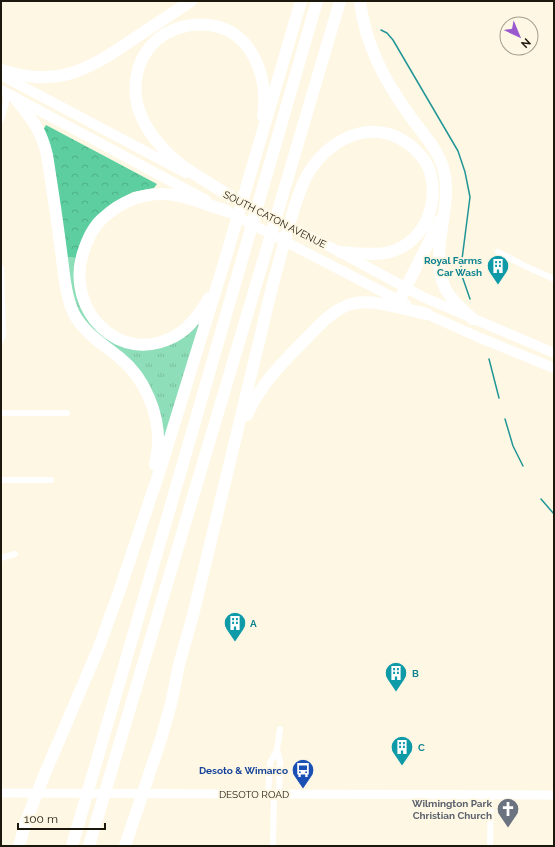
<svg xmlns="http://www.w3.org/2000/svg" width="555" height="847" font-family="Raleway,sans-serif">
	<defs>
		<pattern id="grass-tufts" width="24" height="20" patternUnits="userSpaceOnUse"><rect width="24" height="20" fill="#8edeb9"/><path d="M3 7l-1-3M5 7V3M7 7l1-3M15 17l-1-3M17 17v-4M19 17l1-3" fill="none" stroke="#7abe9e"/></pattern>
		<pattern id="forest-crowns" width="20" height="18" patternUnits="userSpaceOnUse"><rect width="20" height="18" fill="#5cce9f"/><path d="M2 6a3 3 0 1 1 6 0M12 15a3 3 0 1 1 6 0" fill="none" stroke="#4fb088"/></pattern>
	</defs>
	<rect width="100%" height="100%" fill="#fef7e4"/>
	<path fill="url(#grass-tufts)" d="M66,257L77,258L81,308L89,321L98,330L155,348L167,346L178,341L197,324L201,323L163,443L154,399L100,340L79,314L73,300Z"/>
	<path fill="url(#forest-crowns)" d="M46,125L157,184L154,188L133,192L114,202L98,215L77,258L66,257L43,130Z"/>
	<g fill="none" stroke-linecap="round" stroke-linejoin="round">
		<path stroke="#229696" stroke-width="1.5" d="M381,30L387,33L393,40L458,151L465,172L470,197L461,267V273L470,299
			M489,359L499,398
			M505,419L513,446L523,466
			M541,499L554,514"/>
		<path stroke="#fff" stroke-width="6" d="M1,119L6,103V93
			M498,252L525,266L554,279
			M1,268L3,334L1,340
			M1,413H67
			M1,480H51
			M1,558L15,554
			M277,750L280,761L279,794
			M268,794L270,763L277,750L280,729
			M273,846L274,794
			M490,846L491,795"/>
		<path stroke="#fff" stroke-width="9" d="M1,793L554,795"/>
		<path stroke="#fff" stroke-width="10" d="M1,75L186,173
			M1,90L206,200
			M236,199L340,252L423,297L554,353
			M232,214L406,304
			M420,311L480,338L554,368"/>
		<path stroke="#fff" stroke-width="12" d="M360,1C365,45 385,81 410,116C422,133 439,150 444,171C453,208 428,253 445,288C451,300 463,310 473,319
			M1,70C56,88 87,71 132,40C152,27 171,14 191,1
			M15,98C31,118 41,129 47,155C52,187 57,219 61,251C64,272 65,295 74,314C85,334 103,344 120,358C145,378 160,415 158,447C157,453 156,459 155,465
			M231,197C207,181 178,167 160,145C144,127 133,105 136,81C138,61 148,45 165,34C179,26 192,23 209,25C252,30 269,77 263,116
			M209,298C200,313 190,328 175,336C119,367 65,309 83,253C87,240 92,228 102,219C119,203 139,194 162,194C184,194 206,205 227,211
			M399,301L440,220
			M247,415C260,385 281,364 304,341C319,326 333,308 355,303C375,299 406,310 427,314
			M19,846L25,824L43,778L99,647L119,592L160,470L225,260L301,1
			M72,846L317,1
			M89,846L256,285L340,1
			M125,846L161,739L171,704L179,665L193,615C217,519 239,422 263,325C270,293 279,261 288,229C294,209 299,187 311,169C328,144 358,125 389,134C408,140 426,156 431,175C438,208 423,242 390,252C374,256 357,253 340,252"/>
	</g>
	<defs>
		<g id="building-pin" transform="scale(1.15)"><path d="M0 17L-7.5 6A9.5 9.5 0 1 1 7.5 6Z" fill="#0f9aa8" stroke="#fef7e4"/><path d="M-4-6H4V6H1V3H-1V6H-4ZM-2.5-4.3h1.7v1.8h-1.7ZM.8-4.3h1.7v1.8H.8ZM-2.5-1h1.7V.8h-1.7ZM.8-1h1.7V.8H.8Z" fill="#fff"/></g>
		<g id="bus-pin" transform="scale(1.15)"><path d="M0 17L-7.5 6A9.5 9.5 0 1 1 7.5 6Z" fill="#1a4fb4" stroke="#fef7e4"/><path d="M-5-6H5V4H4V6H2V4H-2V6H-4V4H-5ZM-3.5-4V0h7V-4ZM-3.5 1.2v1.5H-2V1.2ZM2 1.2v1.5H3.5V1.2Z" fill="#fff"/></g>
		<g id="church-pin" transform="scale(1.15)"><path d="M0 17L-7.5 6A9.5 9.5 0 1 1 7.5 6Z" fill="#6b7280" stroke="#fef7e4"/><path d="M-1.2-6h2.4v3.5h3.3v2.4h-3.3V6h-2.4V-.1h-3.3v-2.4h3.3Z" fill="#fff"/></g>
	</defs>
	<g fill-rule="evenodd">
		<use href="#building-pin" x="498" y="266"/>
		<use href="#building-pin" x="235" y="623"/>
		<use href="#building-pin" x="396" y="673"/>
		<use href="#building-pin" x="402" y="747"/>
		<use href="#bus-pin" x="303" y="770"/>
		<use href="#church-pin" x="508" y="809"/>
	</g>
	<g text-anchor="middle" stroke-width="4" stroke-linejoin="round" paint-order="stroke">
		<g font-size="10" fill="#1c180d" stroke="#fef7e4">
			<text transform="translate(275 219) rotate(27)" y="4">SOUTH CATON AVENUE</text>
			<text x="254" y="798">DESOTO ROAD</text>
		</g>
		<g font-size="10" font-weight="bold" fill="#0d838f" stroke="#fef7e4" text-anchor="start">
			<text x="482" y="264" text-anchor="end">Royal Farms<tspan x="482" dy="12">Car Wash</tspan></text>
			<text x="250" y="627">A</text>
			<text x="412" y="677">B</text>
			<text x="418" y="751">C</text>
		</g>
		<g font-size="10" font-weight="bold" fill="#164399" stroke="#fef7e4" text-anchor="end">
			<text x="288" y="774">Desoto &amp; Wimarco</text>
		</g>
		<g font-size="10" font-weight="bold" fill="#5b616d" stroke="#fef7e4" text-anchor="end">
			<text x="492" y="807">Wilmington Park<tspan x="492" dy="12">Christian Church</tspan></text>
		</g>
	</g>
	<rect width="555" height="847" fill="none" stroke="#1c180d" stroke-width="4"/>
	<g transform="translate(519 36) rotate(136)"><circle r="19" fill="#fef7e4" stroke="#a49e8e"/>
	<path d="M0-3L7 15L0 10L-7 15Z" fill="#9b59cf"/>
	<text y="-6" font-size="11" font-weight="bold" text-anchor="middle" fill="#1c180d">N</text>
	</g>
	<path d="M18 823v6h87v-6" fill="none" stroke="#1c180d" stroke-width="2"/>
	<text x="24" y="823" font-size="12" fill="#1c180d" stroke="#fef7e4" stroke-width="3" paint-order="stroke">100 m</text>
</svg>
